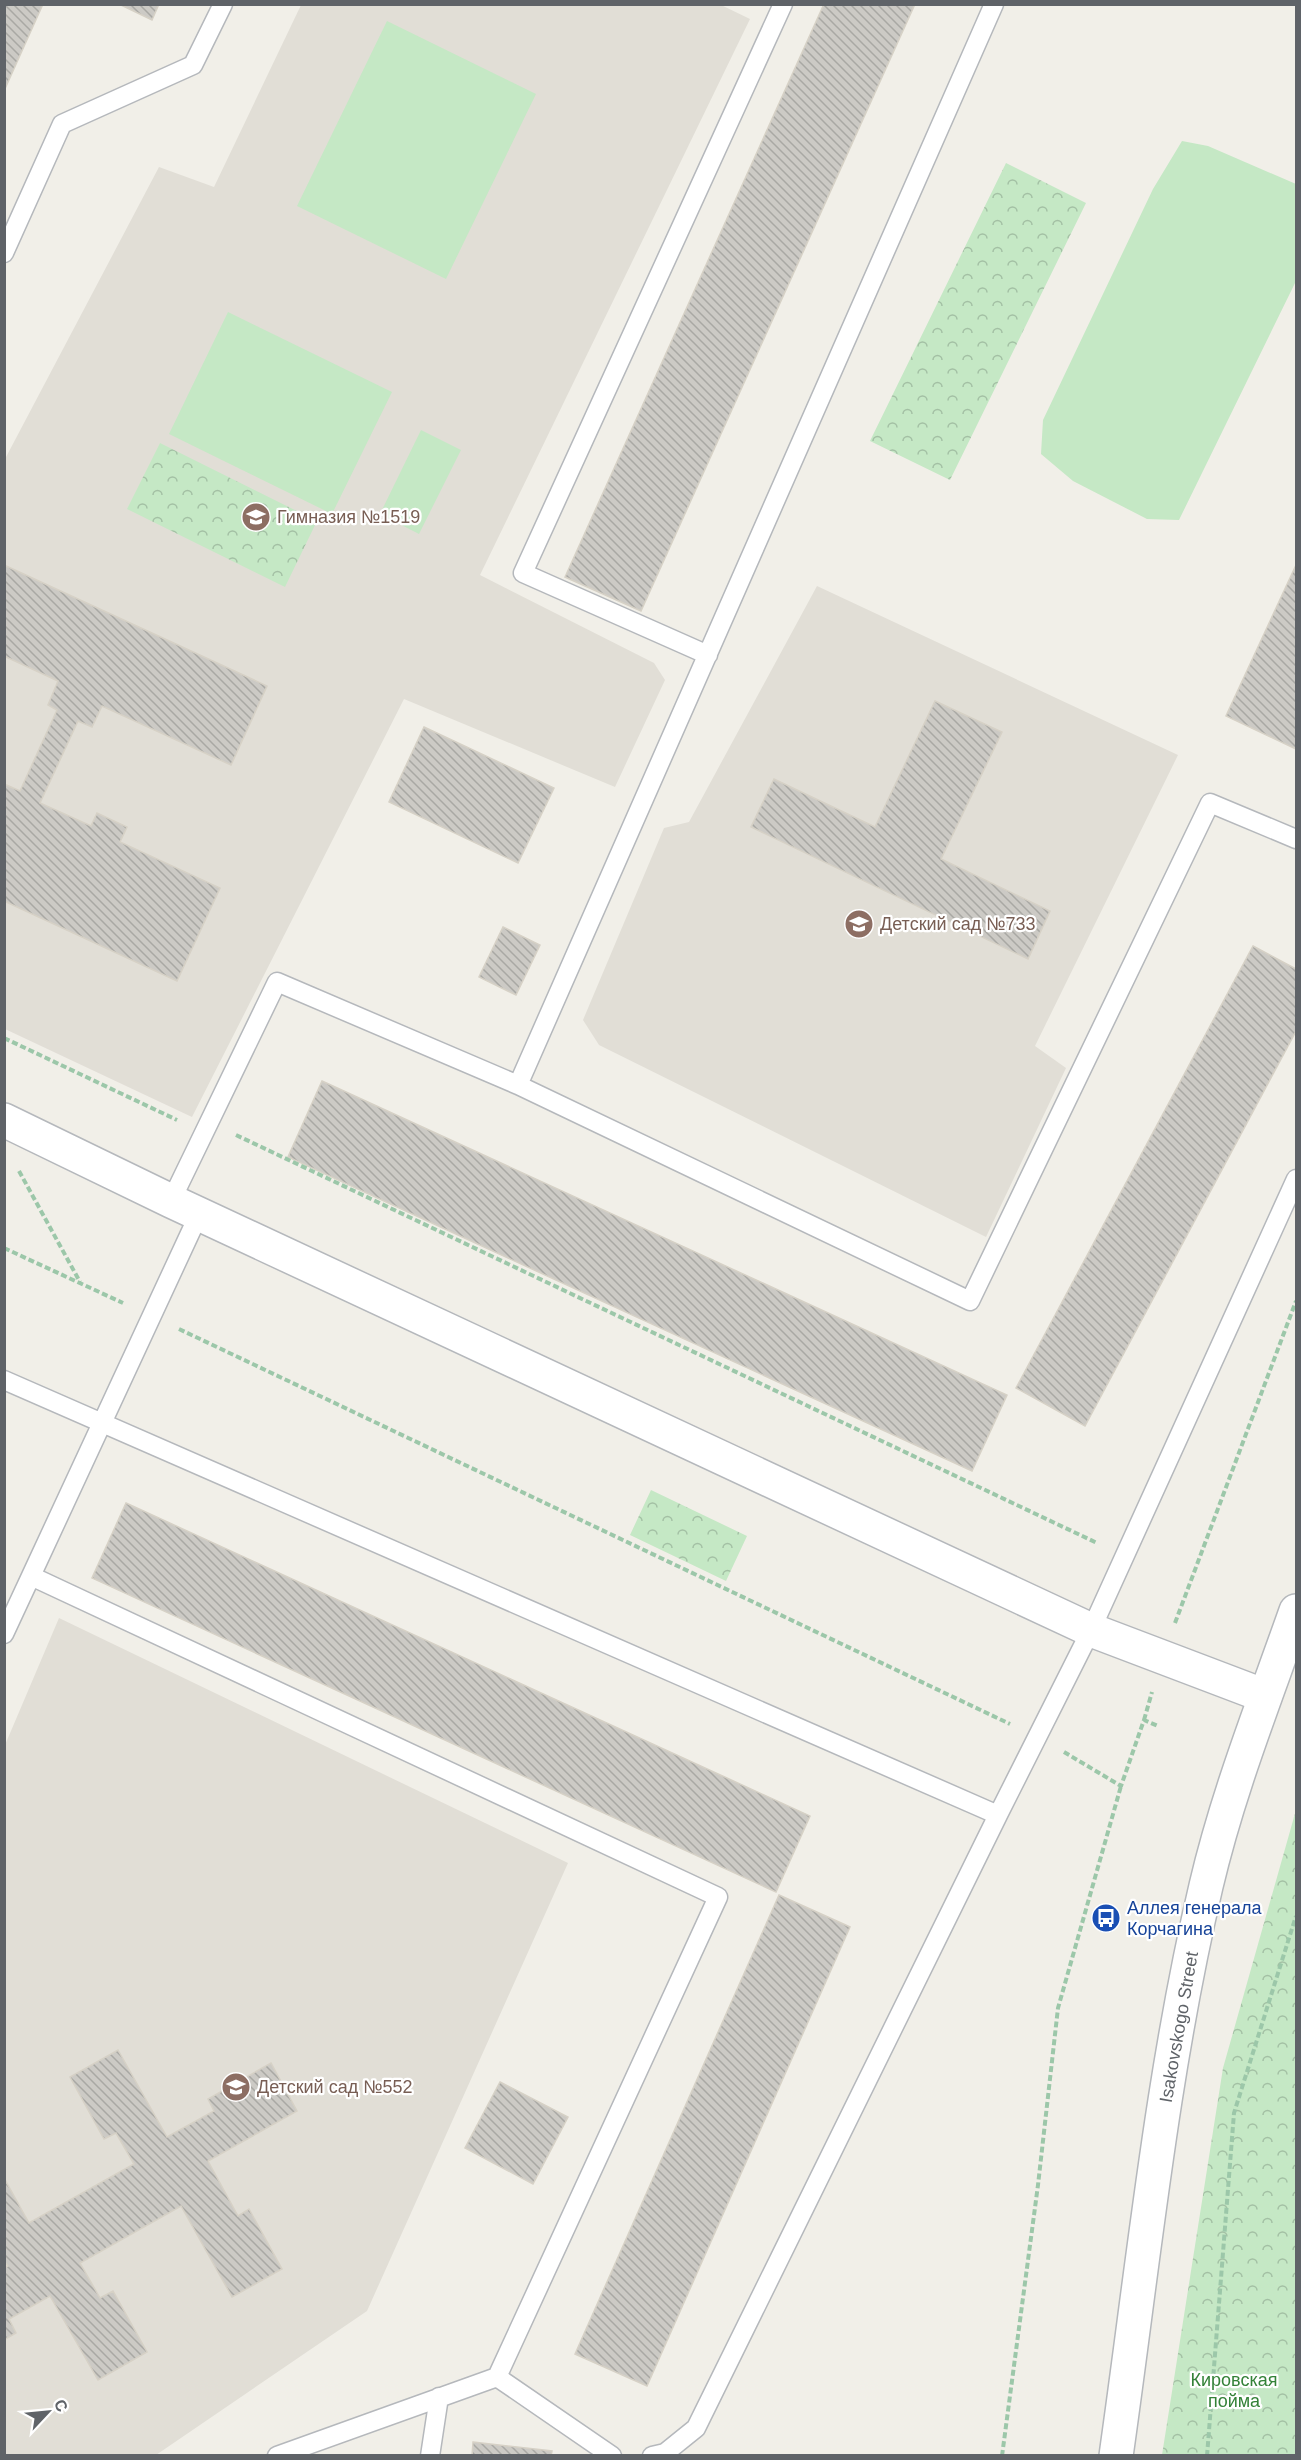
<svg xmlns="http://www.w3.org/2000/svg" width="1301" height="2460" font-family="Arial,sans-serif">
	<defs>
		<pattern id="park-crowns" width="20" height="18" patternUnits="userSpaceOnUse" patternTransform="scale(1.5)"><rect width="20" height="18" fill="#c5e8c5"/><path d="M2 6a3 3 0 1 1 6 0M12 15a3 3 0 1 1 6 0" fill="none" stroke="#a3c0a4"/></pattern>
		<pattern id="building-back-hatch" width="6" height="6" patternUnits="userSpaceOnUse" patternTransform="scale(1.5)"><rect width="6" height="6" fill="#cccac5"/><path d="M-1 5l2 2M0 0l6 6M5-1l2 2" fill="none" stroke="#a9a8a4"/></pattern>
	</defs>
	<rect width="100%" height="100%" fill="#f1efe8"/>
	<path fill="#e1ded6" d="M719,4L750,19L480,575L654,663L665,680L615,787L404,699L192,1117L5,1029V459L159,167L214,187L301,5Z
		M817,586L1178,755L1035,1046L1066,1068L986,1237L599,1045L583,1020L664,828L689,822Z
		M59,1618L568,1863L367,2311L156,2455L5,2456V1745Z"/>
	<path fill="url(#park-crowns)" d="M1006,163L1086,203L950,480L870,441Z
		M160,443L317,521L285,587L127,509Z
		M651,1490L747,1536L726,1581L630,1535Z
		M1296,1810V2455H1162L1223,2068Z"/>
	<path fill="#c5e8c5" d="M387,21L536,94L446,279L297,206Z
		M1182,141L1208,146L1296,184V281L1179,520L1147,519L1073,481L1041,454L1043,420L1153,189Z
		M228,312L392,392L332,514L169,434Z
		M421,430L461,450L419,534L380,514Z"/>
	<path fill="url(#building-back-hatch)" stroke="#d6d1c6" stroke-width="1.5" d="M4,4H43L4,91Z
		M119,4H159L152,20Z
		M119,4H159L152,20Z
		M824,4H915L641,611L565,577Z
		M4,565L267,686L231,765L102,706L92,727L78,721L40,803L91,826L97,813L127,827L120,842L220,888L177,981L4,901V784L20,791L57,710L48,705L58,681L4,656Z
		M1296,565V749L1226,716Z
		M935,701L1002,732L941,859L1050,911L1028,959L751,827L774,779L875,827Z
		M424,727L554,788L518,863L389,802Z
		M503,927L540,945L516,995L479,977Z
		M1253,946L1296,969V1031L1085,1426L1016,1388Z
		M322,1081L1007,1395L972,1471L288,1157Z
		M126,1503L810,1816L776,1892L92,1578Z
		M779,1895L850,1927L647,2386L575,2354Z
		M118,2050L167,2137L214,2111L208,2099L271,2063L297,2111L208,2161L238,2216L249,2209L282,2269L232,2297L181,2206L80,2263L100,2298L113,2291L147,2352L98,2380L50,2296L9,2319L16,2333L4,2340V2268L8,2266L4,2261V2178L29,2223L134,2164L116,2133L104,2139L70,2077Z
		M500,2082L568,2117L533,2184L465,2148Z
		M473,2442L552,2451L551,2456H472Z"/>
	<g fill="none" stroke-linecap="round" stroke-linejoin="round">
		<g stroke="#b5b8bc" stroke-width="21">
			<path id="service" d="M4,253L62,124L193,65L223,4
				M708,655L523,573L783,4
				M518,1085L970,1301L1210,803L1296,839
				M171,1201L277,982L518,1085L994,4
				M199,1214L31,1576L718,1897L497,2377L277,2456
				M4,1380L998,1815L1091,1630L1296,1179
				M4,1634L31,1576
				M497,2377L612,2456
				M430,2456L439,2397
				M652,2456L665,2453L696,2428L998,1815"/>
		</g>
		<g stroke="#b5b8bc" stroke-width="36">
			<path id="minor" d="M4,1120L171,1201L1091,1630L1265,1696"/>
		</g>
		<g stroke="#b5b8bc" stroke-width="36">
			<path id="tertiary" d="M1116,2456C1143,2266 1162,2073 1206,1886C1228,1792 1264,1702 1296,1611"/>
		</g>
		<path stroke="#9cc7a9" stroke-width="4" stroke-dasharray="6 3" stroke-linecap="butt" d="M4,1038L177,1120
			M236,1135L1097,1543
			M19,1171L80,1282
			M4,1248L123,1303
			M179,1329L1010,1724
			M1175,1623L1296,1301
			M1144,1720L1152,1692
			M1064,1752L1121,1786L1144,1720L1158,1726
			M1002,2456L1038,2185L1058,2008L1121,1786
			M1207,2456L1234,2113L1296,1916"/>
		<use href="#service" stroke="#fff" stroke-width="18"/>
		<use href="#minor" stroke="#fff" stroke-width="33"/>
		<use href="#tertiary" stroke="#fff" stroke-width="33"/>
	</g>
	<defs>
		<g id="school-disc" transform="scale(1.5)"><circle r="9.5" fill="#8d6e63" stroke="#fff"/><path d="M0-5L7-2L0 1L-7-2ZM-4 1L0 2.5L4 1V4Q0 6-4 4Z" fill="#fff"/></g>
		<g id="bus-disc" transform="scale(1.5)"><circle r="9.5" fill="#1a4fb4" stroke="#fff"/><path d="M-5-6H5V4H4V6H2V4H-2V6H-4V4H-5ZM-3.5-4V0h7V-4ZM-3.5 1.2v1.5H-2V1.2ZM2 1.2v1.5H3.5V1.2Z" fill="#fff"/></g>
	</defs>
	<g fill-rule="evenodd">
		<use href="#school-disc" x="256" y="517"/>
		<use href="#school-disc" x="859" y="924"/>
		<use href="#bus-disc" x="1106" y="1918"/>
		<use href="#school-disc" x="236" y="2087"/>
	</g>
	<g text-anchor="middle" stroke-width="4.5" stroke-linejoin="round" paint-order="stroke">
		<g font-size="18" fill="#785e54" stroke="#fff" text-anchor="start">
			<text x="277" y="523">Гимназия №1519</text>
			<text x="880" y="930">Детский сад №733</text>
			<text x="257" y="2093">Детский сад №552</text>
		</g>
		<g font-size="18" fill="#164399" stroke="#fff" text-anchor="start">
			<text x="1127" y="1914">Аллея генерала<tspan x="1127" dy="21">Корчагина</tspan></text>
		</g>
		<g font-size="18" fill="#5f6368" stroke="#fff">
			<text transform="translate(1179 2027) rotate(-80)" y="6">Isakovskogo Street</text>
		</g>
		<g font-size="18" fill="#348238" stroke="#fff">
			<text x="1234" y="2386">Кировская<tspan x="1234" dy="21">пойма</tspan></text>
		</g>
	</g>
	<rect width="1301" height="2460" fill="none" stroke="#5f6368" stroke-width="12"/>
	<g transform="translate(48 2412) rotate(64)" stroke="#ffffff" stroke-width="4.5" paint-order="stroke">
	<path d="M0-4.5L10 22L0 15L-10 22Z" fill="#5f6368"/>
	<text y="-9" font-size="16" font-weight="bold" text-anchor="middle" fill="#5f6368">С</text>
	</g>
</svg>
